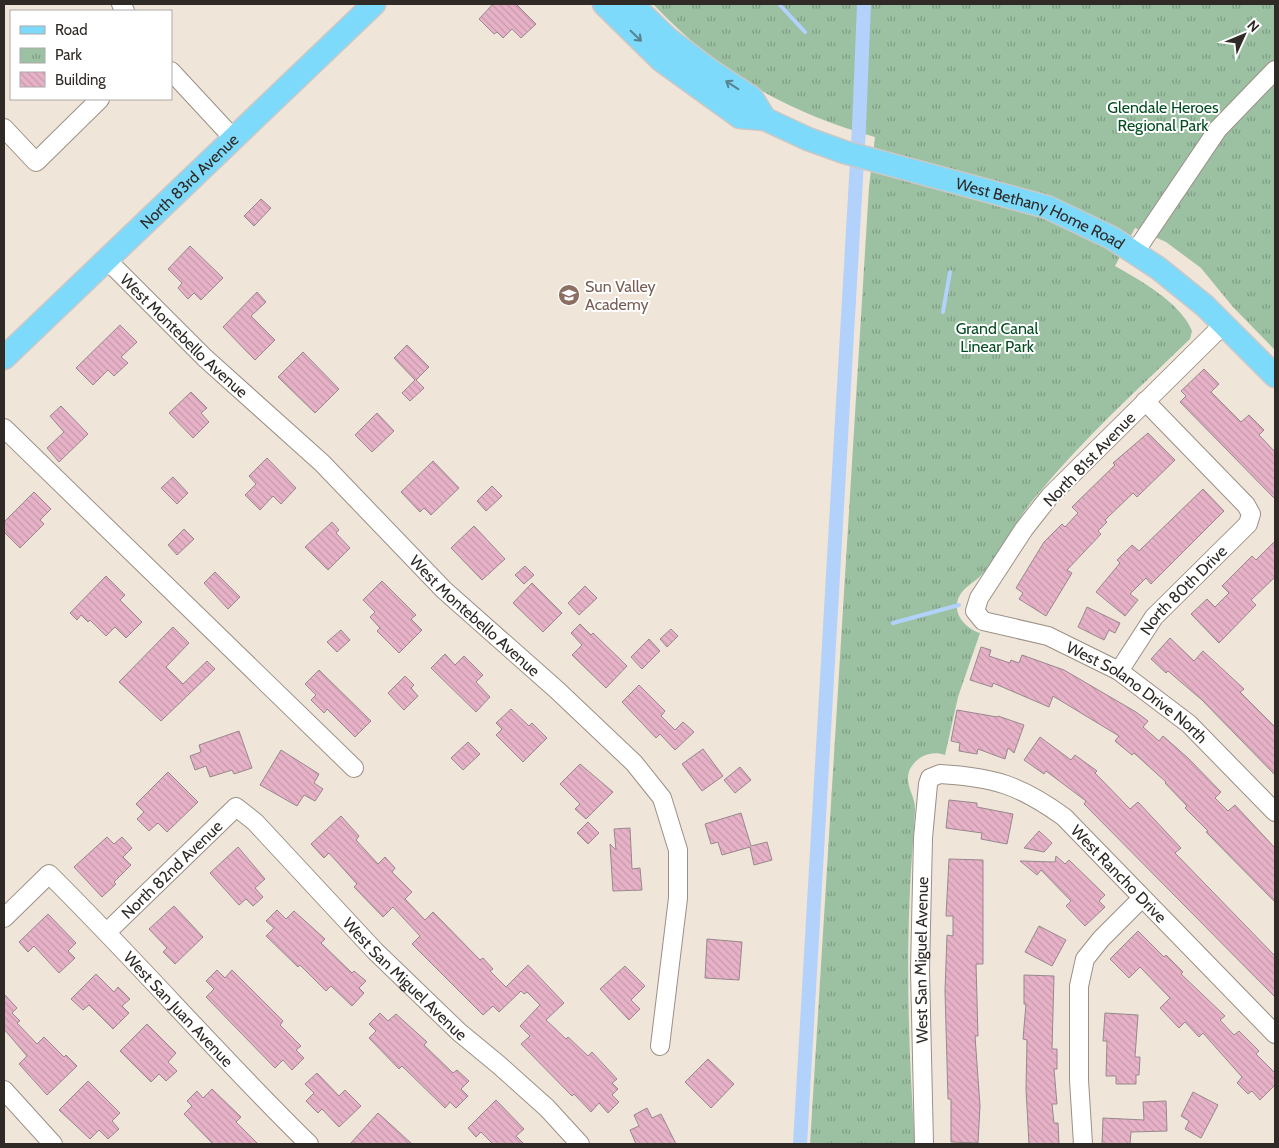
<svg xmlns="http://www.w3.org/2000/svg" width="1279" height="1148" font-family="Cabin,sans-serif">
	<defs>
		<pattern id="park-tufts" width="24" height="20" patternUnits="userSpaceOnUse" patternTransform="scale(1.25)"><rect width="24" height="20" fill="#9bc1a2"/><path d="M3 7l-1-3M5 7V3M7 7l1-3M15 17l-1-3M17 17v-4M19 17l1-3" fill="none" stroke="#7f9d84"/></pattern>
		<pattern id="building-back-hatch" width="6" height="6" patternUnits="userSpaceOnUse" patternTransform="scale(1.25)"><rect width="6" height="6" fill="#e7b2c7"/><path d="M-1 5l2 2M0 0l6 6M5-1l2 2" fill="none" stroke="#c699ab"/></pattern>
	</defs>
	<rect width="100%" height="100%" fill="#f0e5d9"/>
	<path fill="url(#park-tufts)" d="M653,4H1275V350L1233,307L1201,268L1166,242L1135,228L1115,266C1140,280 1182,304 1192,331L1190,339C1138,389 1084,438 1038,494C1017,518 1003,547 984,572C976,583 960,587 957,603C955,617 967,629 980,633L958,697L945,755C932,750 917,756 910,769C903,784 916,796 915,810C914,836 911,863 910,889C906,974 909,1060 915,1144H810L869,187L875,137C784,111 719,73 653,4Z"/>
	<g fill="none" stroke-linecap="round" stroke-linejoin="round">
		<path stroke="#b2d1fb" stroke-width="4" d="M779,4L805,32
			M943,312L950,272
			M893,623L959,605"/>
		<path stroke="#b2d1fb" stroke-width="14" d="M800,1144L859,127L864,4"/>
	</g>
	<path fill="url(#building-back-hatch)" stroke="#97888e" d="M493,4H516L536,24L521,38L512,29L503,38L497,32L494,34L479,19Z
		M261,199L271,208L254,226L244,216Z
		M190,246L223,278L201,300L194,293L188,299L178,288L182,283L168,269Z
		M257,292L266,302L251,316L275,340L255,360L223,327Z
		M120,325L137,342L121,357L128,363L114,376L108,370L93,385L76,368Z
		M407,345L429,367L416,380L424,388L410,401L402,393L415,380L394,358Z
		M303,352L339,389L315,413L278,377Z
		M1204,369L1219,384L1211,392L1241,422L1249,415L1264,430L1259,435L1275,452V499L1180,402L1186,396L1181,391Z
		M191,392L207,408L201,413L209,422L193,438L169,413Z
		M61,406L88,434L59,462L47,448L64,432L50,416Z
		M377,413L394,431L372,452L355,435Z
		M1148,433L1175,460L1137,497L1133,493L1105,520L1107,522L1098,531L1101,534L1067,570L1072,573L1046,616L1019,599L1023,593L1016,588L1044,542L1062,524L1065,527L1078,513L1072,507L1115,465L1113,463Z
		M267,458L296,488L281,504L273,496L260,510L245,495L256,484L249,476Z
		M433,461L459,488L431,515L424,508L420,512L401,492Z
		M173,477L188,493L177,504L161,488Z
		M492,486L502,496L486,511L477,501Z
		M1203,489L1224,511L1151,584L1146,578L1130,594L1138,600L1125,616L1096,592L1120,563L1117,560L1132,545L1139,551Z
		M34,492L51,509L40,520L44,524L20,548L4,532V522Z
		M332,522L339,530L336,533L350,548L328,570L305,547Z
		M474,526L505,559L482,580L451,548Z
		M184,529L194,539L177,555L168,545Z
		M1275,541V577L1251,600L1256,605L1219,643L1191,614L1207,599L1215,607L1229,593L1222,586L1252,556L1256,560Z
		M525,566L534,575L524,584L515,575Z
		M215,572L240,597L228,609L204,583Z
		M106,576L125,595L120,600L142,622L126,638L115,627L106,636L90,620L88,622L81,615L77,620L70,613Z
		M382,581L416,615L411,619L422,630L399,653L377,631L380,628L370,617L375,612L363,600Z
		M532,583L562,613L543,632L513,603Z
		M585,586L597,598L579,615L568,603Z
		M1087,607L1120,623L1115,633L1109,630L1104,640L1078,627Z
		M580,624L591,635L593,633L627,666L606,688L572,655L582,645L571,633Z
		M173,627L189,643L166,667L183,684L207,661L215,669L161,721L119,682Z
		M671,629L678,636L667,647L660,639Z
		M341,630L350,640L337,652L327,642Z
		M1170,638L1194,661L1203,651L1244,689L1240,692L1275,727V775L1202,700L1168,671L1166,673L1151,659Z
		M649,639L660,651L642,669L631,657Z
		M981,647L991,650L989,656L1010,663L1011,660L1019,663L1022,655L1064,670L1136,712L1148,721L1143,727L1159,741L1163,736L1188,758L1221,792L1215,798L1228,811L1235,805L1275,848V902L1206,832L1208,831L1185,808L1187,806L1165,783L1166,782L1134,753L1132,755L1115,741L1119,736L1053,696L1049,707L993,683L992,687L970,680Z
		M445,654L455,665L464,656L483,675L476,682L490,697L476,712L431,668Z
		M319,670L371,721L355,737L327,709L324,713L311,700L316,695L305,684Z
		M405,676L414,685L411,688L418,696L404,710L388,693Z
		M639,685L665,711L661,716L675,730L683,722L694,732L675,750L660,734L656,738L622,702Z
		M511,709L529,726L532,723L547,738L523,762L496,735L502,729L496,723Z
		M957,710L997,717L998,716L1024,725L1014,753L1008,748L1005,759L978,749L977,754L959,751L960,743L951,741Z
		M239,731L252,768L234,774L232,770L210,777L206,766L195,770L190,756L201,752L199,745Z
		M1040,737L1071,760L1075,755L1097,771L1095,773L1130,809L1138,802L1181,848L1175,853L1275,956V997L1084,804L1086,801L1046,771L1044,774L1024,760Z
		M468,742L480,754L463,770L451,758Z
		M703,749L723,776L702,791L682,764Z
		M281,750L319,774L314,783L323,789L315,801L304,795L297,806L260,785Z
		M580,764L613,792L586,819L575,809L580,804L560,784Z
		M740,767L751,780L735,793L724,780Z
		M168,772L198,802L167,832L158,823L149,831L137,819L144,812L136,804Z
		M949,800L977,803V807L1013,814L1007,844L981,839L982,833L946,828Z
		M741,813L751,846L767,842L772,860L754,865L750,847L722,855L718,842L711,844L705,824Z
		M341,816L359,836L356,840L378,864L385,857L395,868L392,872L412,892L405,899L425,920L433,912L480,960L483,958L493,969L490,971L506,987L528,965L564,1003L546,1020L566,1039L568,1037L588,1056L592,1052L617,1079L612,1083L618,1089L612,1095L619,1102L608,1113L599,1103L591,1112L574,1094L572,1096L521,1044L530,1036L520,1026L540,1005L527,992L524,994L521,991L499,1012L493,1006L483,1015L412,944L420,936L393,907L383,917L354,887L357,884L329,853L324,858L311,844Z
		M588,822L599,833L588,844L577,833Z
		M630,828L632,869L640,868L642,890L613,891L610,844L616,850L614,829Z
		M1039,831L1052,843L1044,852L1024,848Z
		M107,837L114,844L122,837L132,848L123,857L131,865L114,882L116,884L102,897L74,867Z
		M238,847L265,879L255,888L263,897L253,906L246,899L239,905L210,873Z
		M1056,856L1065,864L1069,860L1105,895L1099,901L1105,907L1085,926L1066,906L1071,901L1041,870L1037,875L1020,861L1055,862Z
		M949,859L983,860V964H976L978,1036H975L980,1106L978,1143L951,1142V1099H948L945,991L947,935L953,936V916H946Z
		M174,906L203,937L175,964L163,952L167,948L149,929Z
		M277,910L286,919L294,911L325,939L321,943L352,973L354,971L366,981L359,988L364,993L352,1006L331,986L326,991L300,965L298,967L266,936L274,928L266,921Z
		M48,914L76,943L68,951L75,958L59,973L34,946L28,952L19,942Z
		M1039,926L1066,940L1052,966L1025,952Z
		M1138,931L1164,957L1166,955L1183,972L1181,974L1225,1016L1220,1020L1234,1035L1239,1031L1259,1051L1256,1054L1275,1073V1085L1260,1100L1252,1091L1248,1094L1237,1083L1242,1077L1203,1033L1199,1037L1185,1022L1179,1028L1160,1008L1170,998L1140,967L1129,978L1110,959Z
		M707,939L742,942L739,980L705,978Z
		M625,966L645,986L631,1000L640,1009L629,1020L600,989Z
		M217,970L225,978L232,970L283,1021L280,1025L301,1046L296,1050L304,1058L292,1070L283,1060L275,1068L206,997L214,989L206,981Z
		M96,974L114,992L118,987L130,999L122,1006L129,1013L113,1029L89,1005L83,1010L71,999Z
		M1024,975L1054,976L1052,1049H1057V1069H1054L1057,1104H1052L1054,1123H1058L1059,1144H1029L1026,1089L1027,1040L1023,1039L1026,1004H1024Z
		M4,994L17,1008L12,1013L20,1021L17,1023L37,1044L44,1037L64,1057L66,1055L77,1066L47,1095L19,1064L27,1056L4,1029Z
		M380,1013L388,1021L396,1014L427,1042L424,1045L453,1073L457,1070L469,1081L461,1089L468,1096L456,1108L450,1102L445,1108L402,1066L399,1069L369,1038L376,1031L369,1024Z
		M1105,1013L1138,1015L1135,1057H1140L1139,1075H1136V1084H1116V1076H1106L1107,1041H1103Z
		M147,1024L176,1053L168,1062L177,1071L166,1081L159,1074L151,1082L120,1051Z
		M708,1059L734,1084L711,1108L685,1082Z
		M317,1073L339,1096L345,1090L361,1106L339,1127L322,1109L318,1113L306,1101L314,1093L305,1084Z
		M88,1081L120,1113L112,1121L119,1129L108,1139L99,1130L90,1139L59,1110Z
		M212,1089L241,1117L236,1122L258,1144H213L184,1114L192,1106L187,1101L197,1091L203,1098Z
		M1193,1092L1218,1105L1201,1138L1185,1129L1189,1121L1181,1116Z
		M496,1100L524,1129L516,1136L524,1144H493L481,1132L476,1137L468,1128Z
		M1166,1101L1167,1131L1131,1132L1130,1144H1102L1103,1118L1144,1120L1143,1102Z
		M647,1108L652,1118L661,1114L676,1144H636L630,1130L639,1126L634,1115Z
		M378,1113L412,1144H350Z"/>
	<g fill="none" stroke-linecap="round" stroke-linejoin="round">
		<g stroke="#9b9085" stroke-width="20">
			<g id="minor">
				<path d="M121,4L125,11"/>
				<path d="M171,71L234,139"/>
				<path d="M4,128L36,162L100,99"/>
				<path d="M1135,252L1218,129L1275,70"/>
				<path id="s1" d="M107,260L205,358L322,463L444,590L557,690L634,763L662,798L678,850V898L660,1046"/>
				<path id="s2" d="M1224,324L1050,496L1024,529L979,598L975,611L983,621L1048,636L1119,671L1189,724L1275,812"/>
				<path d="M4,428L354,768"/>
				<path id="s3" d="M1119,671L1154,617L1248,524L1251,514L1246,505L1145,401"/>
				<path id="s4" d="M4,918L49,874C138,962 220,1057 309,1144"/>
				<path id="s5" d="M107,932L236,807L255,822L375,951L459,1032L499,1065L547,1108L580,1144"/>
				<path d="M4,1090L53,1144"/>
				<path id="s6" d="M924,1144L920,970L923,838L928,784L930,778L940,774C993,777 1020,785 1064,817L1275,1034"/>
				<path d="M1083,1144L1079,1080V986L1085,959L1101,939L1142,898"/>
			</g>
		</g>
		<g stroke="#c9c8c7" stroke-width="25">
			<g id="major">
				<path id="s7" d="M604,4L661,60L740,117L765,119L808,139L844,152L1047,207L1112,238L1158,268L1205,306L1275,376"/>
				<path d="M632,4L667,38L711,71L752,98L765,119"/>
				<path id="s8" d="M4,358L374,4"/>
			</g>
		</g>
		<use href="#minor" stroke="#fff" stroke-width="18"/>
		<use href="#major" stroke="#7edafa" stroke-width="22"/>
	</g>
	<defs><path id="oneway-shaft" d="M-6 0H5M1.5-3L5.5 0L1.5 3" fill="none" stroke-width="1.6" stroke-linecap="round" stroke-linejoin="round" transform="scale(1.25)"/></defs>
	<g stroke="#568290">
		<use href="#oneway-shaft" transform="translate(636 36) rotate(44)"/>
		<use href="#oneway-shaft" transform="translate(732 85) rotate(-147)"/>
	</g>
	<defs>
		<g id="school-disc" transform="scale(1.125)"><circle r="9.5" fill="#8d6e63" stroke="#fff"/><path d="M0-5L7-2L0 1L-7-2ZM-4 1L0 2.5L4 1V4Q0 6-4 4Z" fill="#fff"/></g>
	</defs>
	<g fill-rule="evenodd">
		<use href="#school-disc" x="569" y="295"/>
	</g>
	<g text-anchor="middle" stroke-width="4" stroke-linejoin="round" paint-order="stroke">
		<g font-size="16" fill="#044d22" stroke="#fff">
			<text x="1163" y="113">Glendale Heroes<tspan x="1163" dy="18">Regional Park</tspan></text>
			<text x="997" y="334">Grand Canal<tspan x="997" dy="18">Linear Park</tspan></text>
		</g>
		<g font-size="16" fill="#2f2a26" stroke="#fff">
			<text dy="6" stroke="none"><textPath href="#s8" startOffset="256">North 83rd Avenue</textPath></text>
			<text dy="6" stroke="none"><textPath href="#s7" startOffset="494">West Bethany Home Road</textPath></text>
			<text dy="6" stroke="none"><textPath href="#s1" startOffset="108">West Montebello Avenue</textPath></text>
			<text transform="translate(1089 459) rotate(-46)" y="6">North 81st Avenue</text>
			<text dy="6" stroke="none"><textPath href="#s3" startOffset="104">North 80th Drive</textPath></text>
			<text dy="6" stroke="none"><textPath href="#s1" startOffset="512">West Montebello Avenue</textPath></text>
			<text dy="6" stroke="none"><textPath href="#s2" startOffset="568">West Solano Drive North</textPath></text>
			<text dy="6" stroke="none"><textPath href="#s5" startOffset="90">North 82nd Avenue</textPath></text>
			<text dy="6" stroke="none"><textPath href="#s6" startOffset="590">West Rancho Drive</textPath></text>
			<text dy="6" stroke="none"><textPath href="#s6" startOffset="184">West San Miguel Avenue</textPath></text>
			<text dy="6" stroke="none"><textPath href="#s5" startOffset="421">West San Miguel Avenue</textPath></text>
			<text dy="6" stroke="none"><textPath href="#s4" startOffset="250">West San Juan Avenue</textPath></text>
		</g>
		<g font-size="16" fill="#785e54" stroke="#fff" text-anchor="start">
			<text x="585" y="292">Sun Valley<tspan x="585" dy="18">Academy</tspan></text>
		</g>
	</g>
	<rect width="1279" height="1148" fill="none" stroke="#2f2a26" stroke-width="10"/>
	<rect x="10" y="10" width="162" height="90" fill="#ffffff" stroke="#acaaa8"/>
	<rect x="20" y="26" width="25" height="8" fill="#7edafa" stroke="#acaaa8"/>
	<text x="55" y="35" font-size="15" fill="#2f2a26">Road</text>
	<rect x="20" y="48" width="25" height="15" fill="url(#park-tufts)" stroke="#acaaa8"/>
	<text x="55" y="60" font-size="15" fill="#2f2a26">Park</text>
	<rect x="20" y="72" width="25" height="15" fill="url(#building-back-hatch)" stroke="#acaaa8"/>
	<text x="55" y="85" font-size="15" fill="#2f2a26">Building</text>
	<g transform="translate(1244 35) rotate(46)" stroke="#ffffff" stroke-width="4" paint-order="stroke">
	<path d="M0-4L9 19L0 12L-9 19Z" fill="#2f2a26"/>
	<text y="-8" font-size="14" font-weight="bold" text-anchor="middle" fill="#2f2a26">N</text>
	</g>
</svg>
